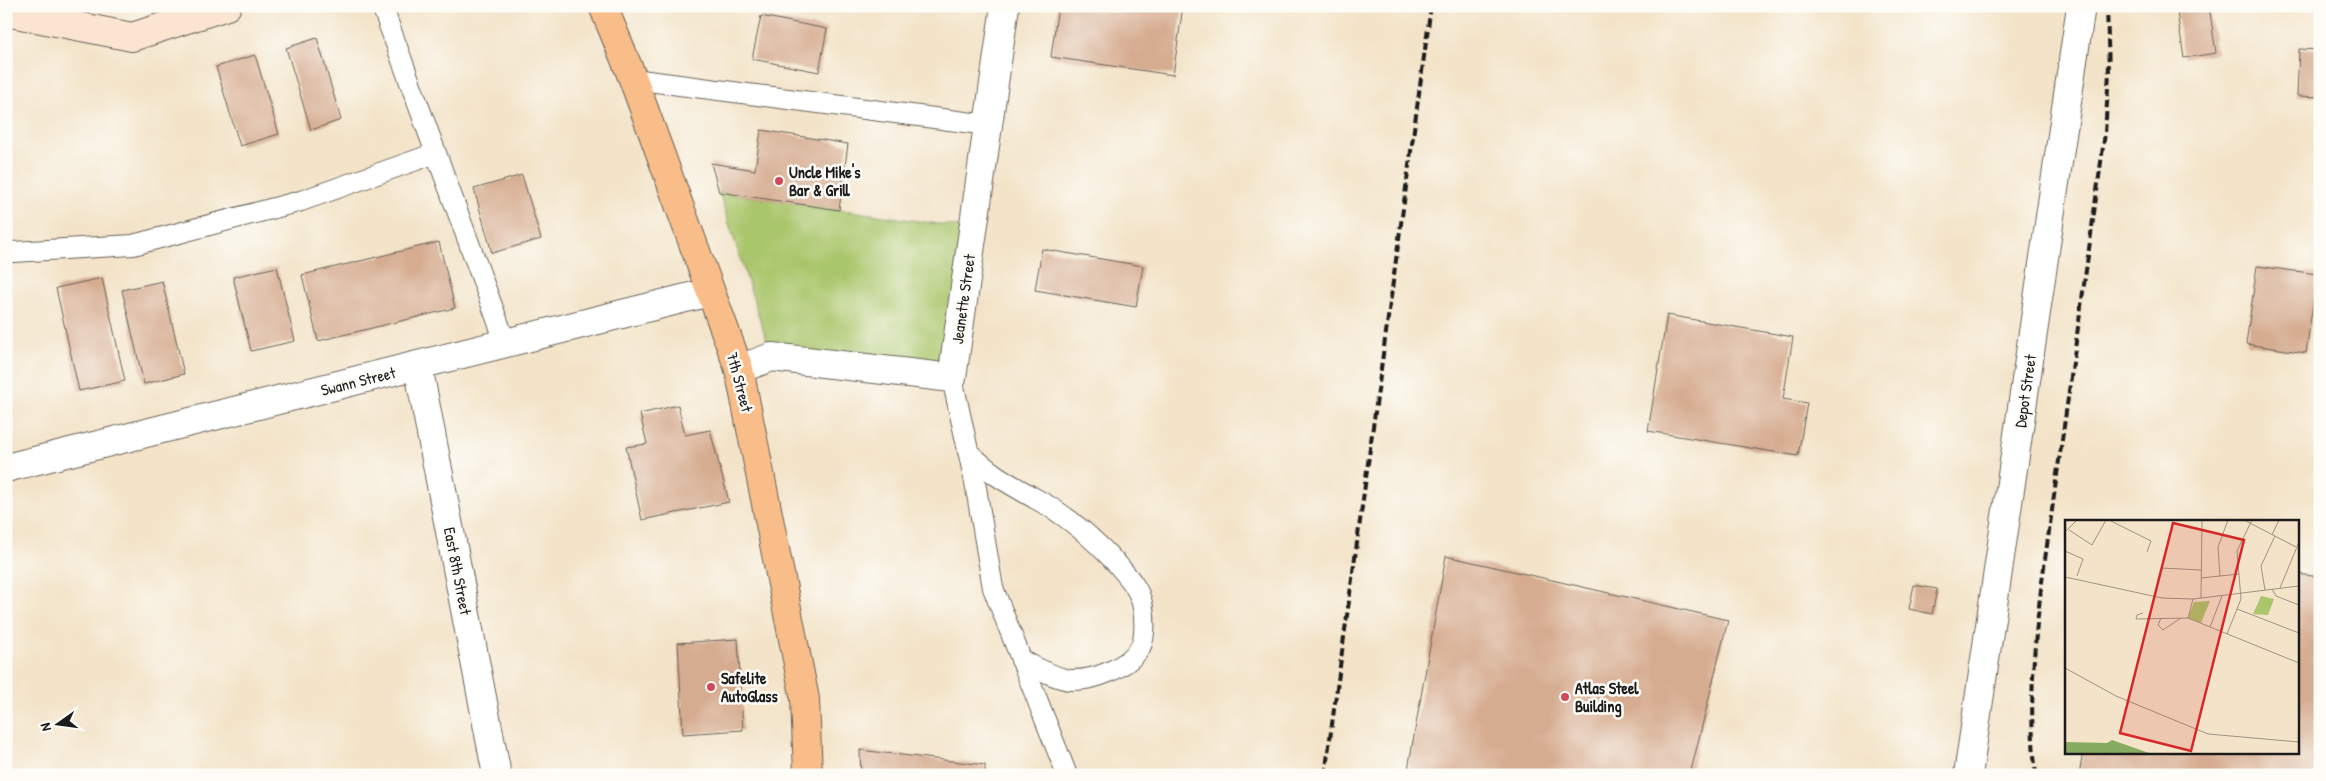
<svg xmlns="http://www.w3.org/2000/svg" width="2326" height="781" font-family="'Patrick Hand',sans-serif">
	<rect width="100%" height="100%" fill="#fdfcf7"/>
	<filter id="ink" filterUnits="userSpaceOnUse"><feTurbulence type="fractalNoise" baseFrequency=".02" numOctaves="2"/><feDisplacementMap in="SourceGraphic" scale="10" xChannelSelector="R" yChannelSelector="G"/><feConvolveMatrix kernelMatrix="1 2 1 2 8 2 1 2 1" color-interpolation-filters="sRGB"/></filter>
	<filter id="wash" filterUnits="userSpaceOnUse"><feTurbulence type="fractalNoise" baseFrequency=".0096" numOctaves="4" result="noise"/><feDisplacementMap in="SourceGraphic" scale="20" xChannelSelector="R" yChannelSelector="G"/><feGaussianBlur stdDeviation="1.12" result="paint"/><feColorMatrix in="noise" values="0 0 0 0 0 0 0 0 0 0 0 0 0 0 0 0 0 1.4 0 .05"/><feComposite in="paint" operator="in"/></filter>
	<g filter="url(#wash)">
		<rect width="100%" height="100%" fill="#f3e3c8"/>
		<path fill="#aac66c" stroke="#637144" d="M719,192L973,229L952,378L772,357Z"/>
		<g id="blocks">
			<path fill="#d6ac90" d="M1058,6H1183L1173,75L1051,57Z
				M2176,6H2209L2216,53L2184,58Z
				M761,16L827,29L819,72L752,59Z
				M317,38L341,120L311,130L286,48Z
				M2299,49L2320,50V97L2297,96Z
				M255,55L279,134L240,146L216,67Z
				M761,130L848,144L839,210L719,192L711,163L755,170Z
				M522,175L541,239L492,253L474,189Z
				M439,242L455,308L318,341L302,275Z
				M1042,249L1143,266L1136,307L1035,290Z
				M2257,266L2317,274L2306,353L2246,344Z
				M277,267L295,341L251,351L233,277Z
				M102,278L125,381L79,391L56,288Z
				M162,281L184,374L144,384L122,290Z
				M1667,315L1793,337L1783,399L1807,403L1798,456L1648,431Z
				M678,405L685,435L710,430L729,502L642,520L626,447L647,444L640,414Z
				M1446,556L1728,620L1690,775H1407Z
				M2297,574L2320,577V775H2079L2083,752H2297Z
				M1914,585L1937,589L1932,614L1909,609Z
				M738,639L743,730L683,734L678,643Z
				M860,750L985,765V775H861Z"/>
		</g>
	</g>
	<g filter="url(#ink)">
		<use href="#blocks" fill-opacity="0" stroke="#676258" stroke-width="1"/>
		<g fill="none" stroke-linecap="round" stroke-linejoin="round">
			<g stroke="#676258" stroke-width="22">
				<path id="lane" d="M382,6L506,344
					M633,79L988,125
					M6,251L13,252L133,245L301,201L436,153
					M952,378L975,482L993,588L1067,775
					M968,452C993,476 1007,482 1036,499C1067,515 1095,540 1118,565C1128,577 1138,587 1142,603C1145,615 1146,637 1140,648C1127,668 1094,681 1070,680C1054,678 1036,667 1021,660"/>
			</g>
			<g stroke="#676258" stroke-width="30">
				<path id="street" d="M418,366L497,775
					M739,369L772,357L952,378L1005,6
					M6,468L710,292
					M1968,775L2081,6"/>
			</g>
			<g stroke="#676258" stroke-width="30">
				<path id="secondary" d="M6,12L132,37L227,6"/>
			</g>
			<g stroke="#676258" stroke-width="30">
				<path id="primary" d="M603,6L633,79L739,369L805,699L808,775"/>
			</g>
			<use href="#lane" stroke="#fff" stroke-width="20"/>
			<use href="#street" stroke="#fff" stroke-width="28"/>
			<use href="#secondary" stroke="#fce5d0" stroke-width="28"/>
			<use href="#primary" stroke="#f8bd89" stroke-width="28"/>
			<path stroke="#1c1c1c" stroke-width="4" stroke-dasharray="8 4" stroke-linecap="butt" d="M1325,775L1431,6
				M2036,775C2024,677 2043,579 2056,481C2073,365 2089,249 2105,133L2109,73L2107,6"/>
		</g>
	</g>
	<g fill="#d1495b" stroke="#fdfcf7" stroke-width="2">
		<circle cx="779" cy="181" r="5"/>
		<circle cx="711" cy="687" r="5"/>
		<circle cx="1565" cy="697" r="5"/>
	</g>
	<g text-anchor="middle" stroke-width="5" stroke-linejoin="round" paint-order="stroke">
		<g font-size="16" font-weight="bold" fill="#1c1c1c" stroke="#fdfcf7" text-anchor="start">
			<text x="789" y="178">Uncle Mike's<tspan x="789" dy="18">Bar &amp; Grill</tspan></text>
			<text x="721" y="684">Safelite<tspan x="721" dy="18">AutoGlass</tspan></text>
			<text x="1575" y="694">Atlas Steel<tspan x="1575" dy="18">Building</tspan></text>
		</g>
		<g font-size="16" fill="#1c1c1c" stroke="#fdfcf7">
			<text transform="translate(963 299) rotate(-82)" y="6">Jeanette Street</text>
			<text transform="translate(358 381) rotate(-14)" y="6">Swann Street</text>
			<text transform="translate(740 382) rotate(75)" y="6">7th Street</text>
			<text transform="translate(2025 391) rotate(-82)" y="6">Depot Street</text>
			<text transform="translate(458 571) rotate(79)" y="6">East 8th Street</text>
		</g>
	</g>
	<g transform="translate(2065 520)">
		<rect width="234" height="234" fill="#f3e3c8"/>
		<path d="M196,76L209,79L203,95L188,94ZM145,81L136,103L123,98L129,82Z" fill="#aac66c"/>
		<path d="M47,220L84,233H0V222L42,223Z" fill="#87ab60"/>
		<path fill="none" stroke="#9d9383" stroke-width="1" d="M44,0L86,21L82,32M179,0L231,27M4,10L27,25L41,0M0,12L12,0M207,15L214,0M0,31L18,39L12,56M96,48L136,50M155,56L153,27L163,0M0,57L97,78L128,79L234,66M136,58L174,54M215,68L234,22M207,69L211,76L234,85M200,70L196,46L210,16M136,78L137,0M128,79L123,98L234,143M172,89L234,113M78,93L72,95L71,99L123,98M96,98L93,105L98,110L116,98M145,107L157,76M162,114L176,79L172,31L187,0M0,148L51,176L143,214L234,222"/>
		<path fill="#d62828" fill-opacity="0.15" stroke="#d62828" stroke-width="2.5" d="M108,3L179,20L126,231L55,213Z"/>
		<rect width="234" height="234" fill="none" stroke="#1c1c1c" stroke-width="2.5"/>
	</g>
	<rect width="2326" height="781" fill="none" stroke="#fdfcf7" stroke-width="25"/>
	<g transform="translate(58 724) rotate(256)" stroke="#fdfcf7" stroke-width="4" paint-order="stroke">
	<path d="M0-4L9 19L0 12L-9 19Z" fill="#1c1c1c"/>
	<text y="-8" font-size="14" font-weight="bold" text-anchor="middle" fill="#1c1c1c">N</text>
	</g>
</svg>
